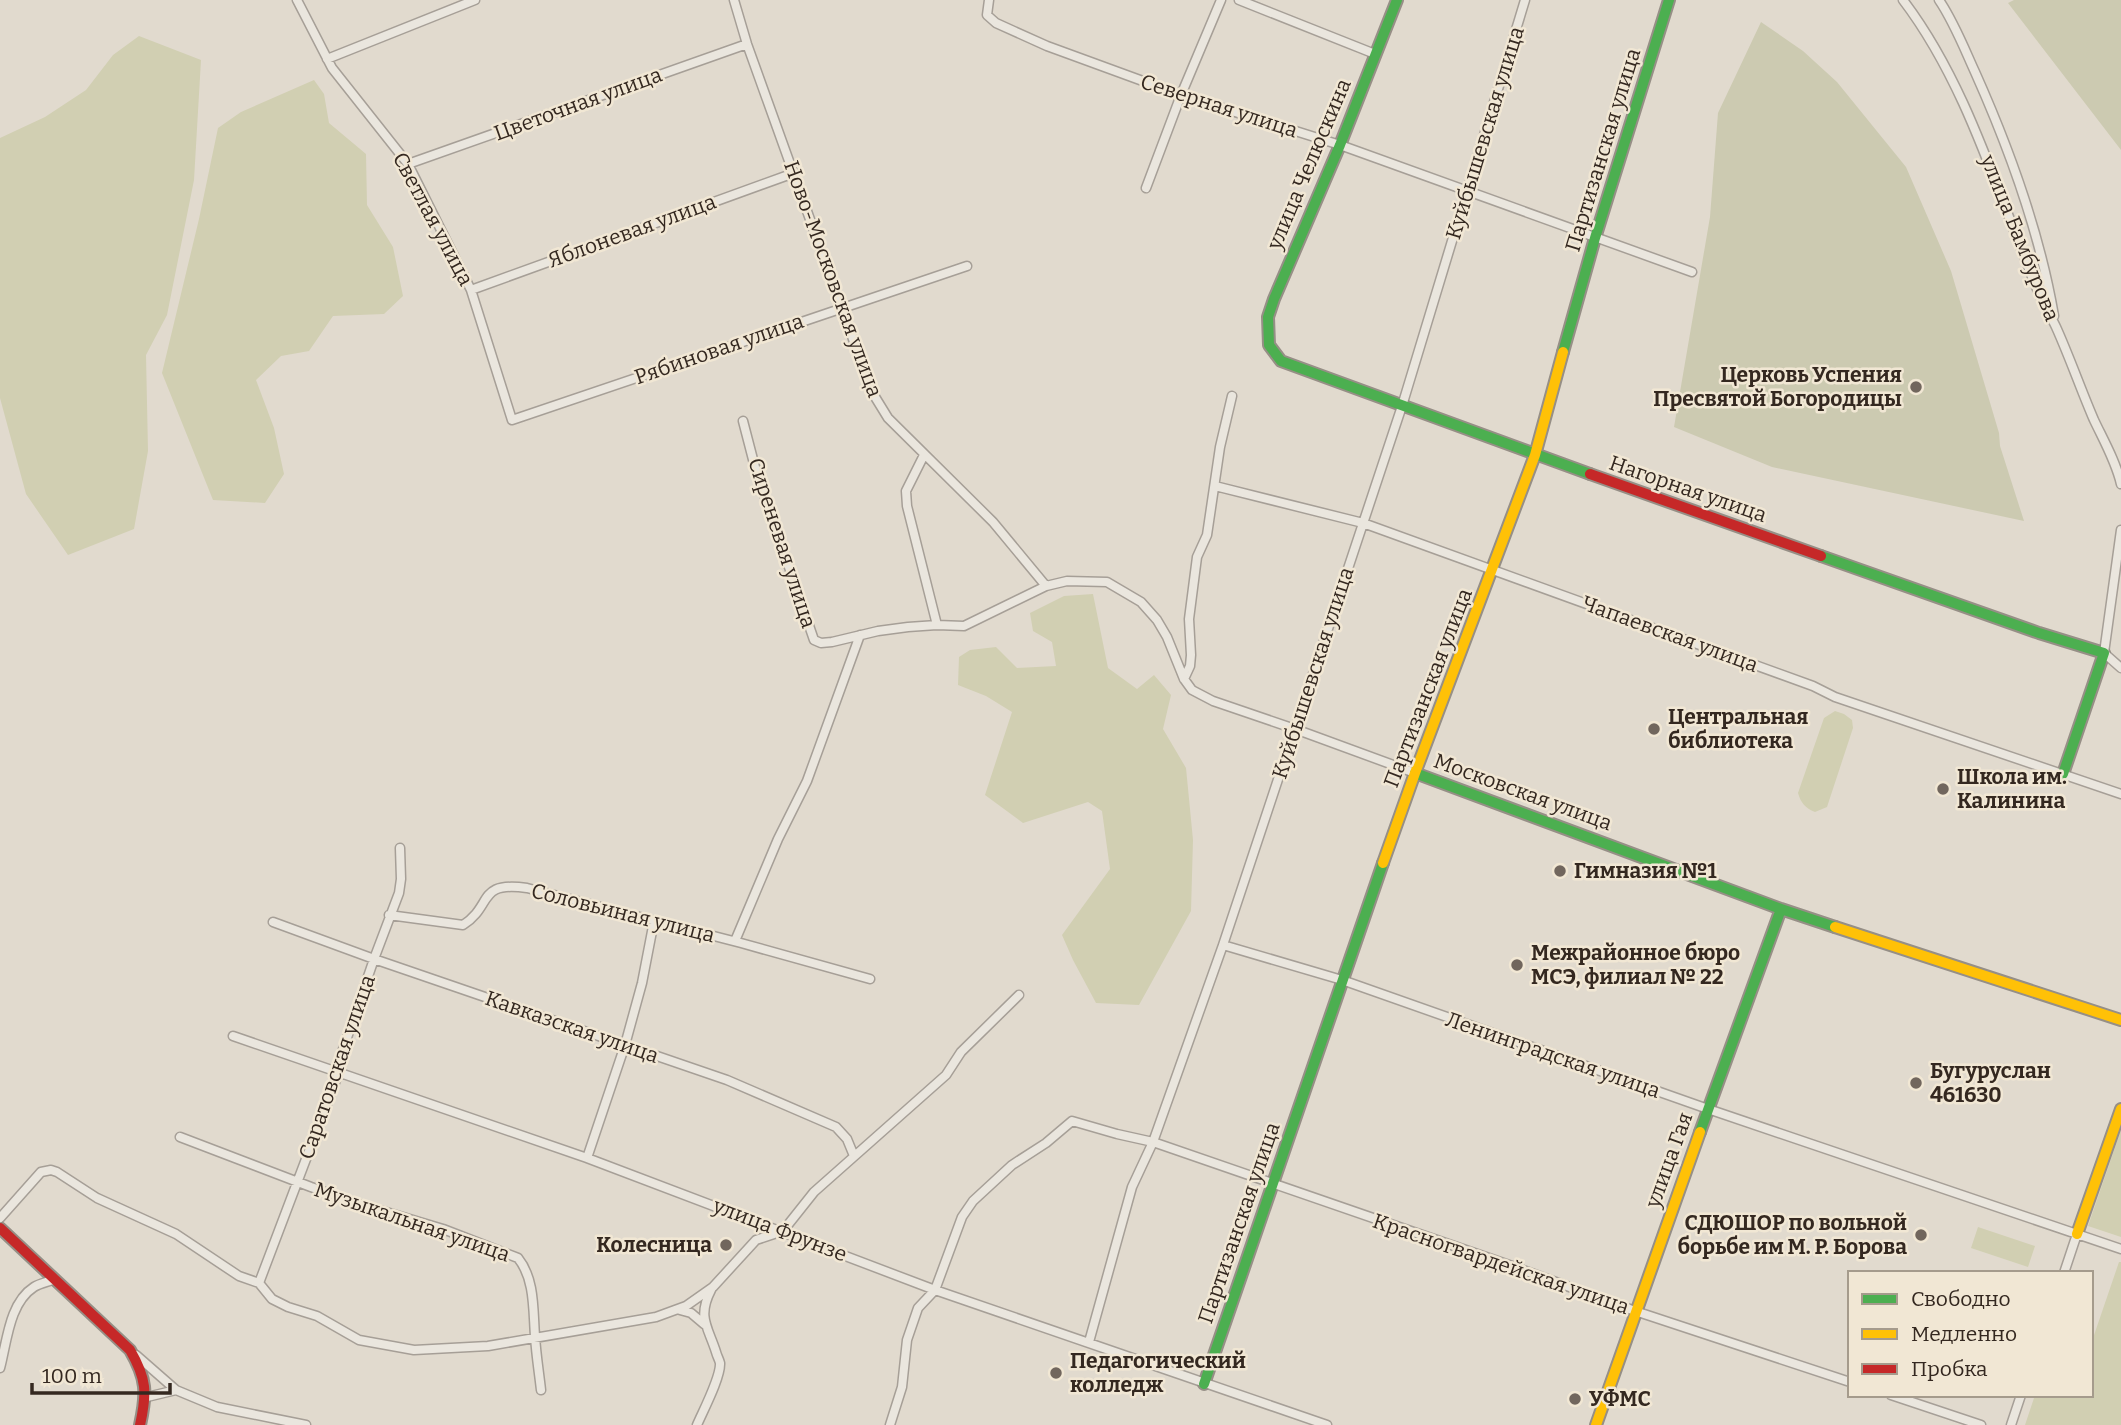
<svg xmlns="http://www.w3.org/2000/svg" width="2121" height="1425" font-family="Bitter,serif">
	<rect width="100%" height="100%" fill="#e1dace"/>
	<path fill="#d1cfb2" d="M139,36L201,60L194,180L167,315L146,355L148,451L134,529L68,555L26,494L0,398V138L45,117L86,90L113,55Z
		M314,80L324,94L329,123L366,154L367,205L393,247L403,296L384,314L333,316L309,351L281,356L256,380L274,428L284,474L265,503L213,500L162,373L199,219L218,128L241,112Z
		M1093,594L1108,668L1137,689L1154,675L1171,695L1163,729L1186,768L1193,840L1191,911L1139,1005L1096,1003L1073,960L1062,935L1110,869L1102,811L1088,802L1023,823L985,795L1012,712L986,696L958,685L959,657L970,650L996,647L1017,668L1056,666L1052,642L1033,631L1030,613L1064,596Z
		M1835,711L1844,714L1852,720L1853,728L1827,807L1815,812C1805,808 1801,803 1798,793L1824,718Z
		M2121,1130V1237L2088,1226Z
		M1978,1227L2035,1246L2028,1267L1971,1248Z
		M2119,1262H2121V1425H2025L2035,1395H2091V1344Z"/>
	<path fill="#cccab1" d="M2014,0H2121V150L2008,3Z
		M1761,22L1803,51L1837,82L1906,167L1951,271L1999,433L2000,446L2024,521L1772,467L1674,427L1710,217L1718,113Z"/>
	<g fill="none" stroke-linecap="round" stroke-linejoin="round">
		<g stroke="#a69f97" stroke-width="11">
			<path id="street" d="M297,0L332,68L408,164L471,290L512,420L967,266
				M734,0L747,44L872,392L888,418L993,522L1046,586
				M989,0L987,15L996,23L1047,46L1181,95L1340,145L1692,272
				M1239,0L1375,54
				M1903,0C1967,84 1997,192 2037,289C2042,302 2050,314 2056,327C2070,358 2081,390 2094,420C2104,441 2116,462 2121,484
				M1939,0C1954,22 1964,48 1975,72C2009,148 2040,234 2054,316
				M327,59L475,0
				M408,164L747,44
				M1146,188L1181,95L1221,0
				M471,290L794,173
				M743,421L756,471L814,640L821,643L832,642L878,631L908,627L937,625L964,626L1046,586L1067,581L1107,582L1141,602L1157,620L1167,637L1184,679L1192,690L1213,701L1295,729L1415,773
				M924,455L906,491L907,506L937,625
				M1215,486L1363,523L1813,686L1835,697L2121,794
				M2121,530L2104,653L2121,668
				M1184,679L1190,666L1191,655L1189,619L1197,557L1207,535L1220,447L1232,396
				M389,915L463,925C494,905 476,881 527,888L741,943L870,979
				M273,922L374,959L727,1080L836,1127L847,1139L854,1156
				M735,941L778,839L807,781L860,635
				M1223,945L1342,980L1708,1109L2121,1249
				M233,1036L587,1158L935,1290L1327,1425
				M180,1137L311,1187L356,1203L443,1229L518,1258C535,1279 533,1310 535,1336C536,1354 539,1372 541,1390
				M587,1158L625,1045L642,983L654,921
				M0,1218L41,1172L51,1170L57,1172L97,1198L176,1234L239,1276L259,1283L272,1299L288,1307L317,1316L359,1340L414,1350L488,1346L656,1317L686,1306L713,1287L756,1240L783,1231L814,1192L946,1075L961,1052L1019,995
				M2064,1273L2077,1234
				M259,1283L339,1072V1061L374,959L399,893L401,879L400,848
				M680,1310L691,1313L704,1324
				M1089,1342L1132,1187L1153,1142L1223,945L1402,406L1525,0
				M136,1355L176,1390
				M0,1368C7,1342 9,1303 34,1287C40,1283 48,1282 55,1279
				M1891,1395L1981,1425
				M147,1397L176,1390L217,1407L306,1425
				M697,1425C703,1411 721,1377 720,1363C719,1359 717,1356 716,1352C708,1327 697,1317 711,1290
				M890,1425L902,1387L907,1340L918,1308L935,1290L962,1217L973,1201L1012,1165L1046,1143L1072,1121L1117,1134L1153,1142L1515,1267L1635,1311L1850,1382
				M2011,1425L2021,1395"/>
		</g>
		<g stroke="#968f86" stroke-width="14">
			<path id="fast" d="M1397,0L1340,145L1274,299L1268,317L1269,345L1281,361L1590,474
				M1563,352L1595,238L1669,0
				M1821,556L2039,633L2104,653L2063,774
				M1415,773L1781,909L1835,927
				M1700,1132L1781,909
				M1204,1384L1383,863"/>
		</g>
		<g stroke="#968f86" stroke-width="14">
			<path id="slow" d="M1383,863L1415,773L1535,455L1563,352
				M1835,927L2121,1020
				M2077,1234L2121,1109
				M1596,1425L1700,1132"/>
		</g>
		<g stroke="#968f86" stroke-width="14">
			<path id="jam" d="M1590,474L1821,556
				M0,1228L130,1350C147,1379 147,1393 140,1425"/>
		</g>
		<use href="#street" stroke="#eae6de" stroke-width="8"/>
		<use href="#fast" stroke="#4caf50" stroke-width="10"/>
		<use href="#slow" stroke="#ffc107" stroke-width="10"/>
		<use href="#jam" stroke="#c62828" stroke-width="10"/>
	</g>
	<g fill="#71665d" stroke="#f1e7d4" stroke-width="2.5">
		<circle cx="1916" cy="387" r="7"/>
		<circle cx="1654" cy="729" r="7"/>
		<circle cx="1943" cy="789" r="7"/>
		<circle cx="1560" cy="871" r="7"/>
		<circle cx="1517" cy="965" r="7"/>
		<circle cx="1916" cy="1083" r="7"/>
		<circle cx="1921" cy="1235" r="7"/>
		<circle cx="726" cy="1245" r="7"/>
		<circle cx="1056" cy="1373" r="7"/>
		<circle cx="1575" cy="1399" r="7"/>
	</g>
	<g text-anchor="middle" stroke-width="5" stroke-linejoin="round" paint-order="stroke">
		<g font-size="21" fill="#342820" stroke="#f1e7d4">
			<text transform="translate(578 104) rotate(-20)" y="7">Цветочная улица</text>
			<text transform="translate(1219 106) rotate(18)" y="7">Северная улица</text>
			<text transform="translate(1485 133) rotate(-73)" y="7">Куйбышевская улица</text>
			<text transform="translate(1603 150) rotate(-73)" y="7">Партизанская улица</text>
			<text transform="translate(1309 164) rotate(-67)" y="7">улица Челюскина</text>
			<text transform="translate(433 219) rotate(62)" y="7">Светлая улица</text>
			<text transform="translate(632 231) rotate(-20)" y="7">Яблоневая улица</text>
			<text transform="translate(2020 238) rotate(68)" y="7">улица Бамбурова</text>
			<text transform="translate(833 279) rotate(70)" y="7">Ново-Московская улица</text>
			<text transform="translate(719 349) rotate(-19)" y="7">Рябиновая улица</text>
			<text transform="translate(1688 489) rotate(19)" y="7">Нагорная улица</text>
			<text transform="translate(782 543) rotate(72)" y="7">Сиреневая улица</text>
			<text transform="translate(1670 634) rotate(20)" y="7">Чапаевская улица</text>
			<text transform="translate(1313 673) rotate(-72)" y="7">Куйбышевская улица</text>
			<text transform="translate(1428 688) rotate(-69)" y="7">Партизанская улица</text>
			<text transform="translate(1523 792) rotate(20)" y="7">Московская улица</text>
			<text transform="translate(623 913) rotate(14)" y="7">Соловьиная улица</text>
			<text transform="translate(572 1027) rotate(19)" y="7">Кавказская улица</text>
			<text transform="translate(1553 1055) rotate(19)" y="7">Ленинградская улица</text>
			<text transform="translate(337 1067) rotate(-71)" y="7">Саратовская улица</text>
			<text transform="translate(1669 1160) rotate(-70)" y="7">улица Гая</text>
			<text transform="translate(412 1222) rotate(19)" y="7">Музыкальная улица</text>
			<text transform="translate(1239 1223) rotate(-71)" y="7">Партизанская улица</text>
			<text transform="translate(780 1230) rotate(21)" y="7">улица Фрунзе</text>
			<text transform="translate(1501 1264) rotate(19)" y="7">Красногвардейская улица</text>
		</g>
		<g font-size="21" font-weight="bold" fill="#342820" stroke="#f1e7d4" text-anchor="start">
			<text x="1902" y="382" text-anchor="end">Церковь Успения<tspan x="1902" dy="24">Пресвятой Богородицы</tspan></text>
			<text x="1668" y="724">Центральная<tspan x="1668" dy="24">библиотека</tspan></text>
			<text x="1957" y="784">Школа им.<tspan x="1957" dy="24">Калинина</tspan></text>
			<text x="1574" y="878">Гимназия №1</text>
			<text x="1531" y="960">Межрайонное бюро<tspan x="1531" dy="24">МСЭ, филиал № 22</tspan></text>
			<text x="1930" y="1078">Бугуруслан<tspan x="1930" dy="24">461630</tspan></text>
			<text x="1907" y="1230" text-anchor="end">СДЮШОР по вольной<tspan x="1907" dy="24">борьбе им М. Р. Борова</tspan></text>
			<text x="712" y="1252" text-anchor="end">Колесница</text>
			<text x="1070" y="1368">Педагогический<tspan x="1070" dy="24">колледж</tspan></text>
			<text x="1589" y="1406">УФМС</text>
		</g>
	</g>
	<rect x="1848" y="1271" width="245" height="126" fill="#f1e7d4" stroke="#a59b8c" stroke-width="2"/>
	<rect x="1862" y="1294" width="35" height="10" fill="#4caf50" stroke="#a59b8c" stroke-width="2"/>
	<text x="1911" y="1306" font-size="21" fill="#342820">Свободно</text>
	<rect x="1862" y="1329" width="35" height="10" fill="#ffc107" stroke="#a59b8c" stroke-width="2"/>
	<text x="1911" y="1341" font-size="21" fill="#342820">Медленно</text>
	<rect x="1862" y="1364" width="35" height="10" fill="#c62828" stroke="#a59b8c" stroke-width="2"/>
	<text x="1911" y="1376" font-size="21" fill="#342820">Пробка</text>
	<path d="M32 1383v10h138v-10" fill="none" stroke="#342820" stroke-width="3.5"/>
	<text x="42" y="1383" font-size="21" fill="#342820" stroke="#f1e7d4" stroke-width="5" paint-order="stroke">100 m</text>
</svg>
